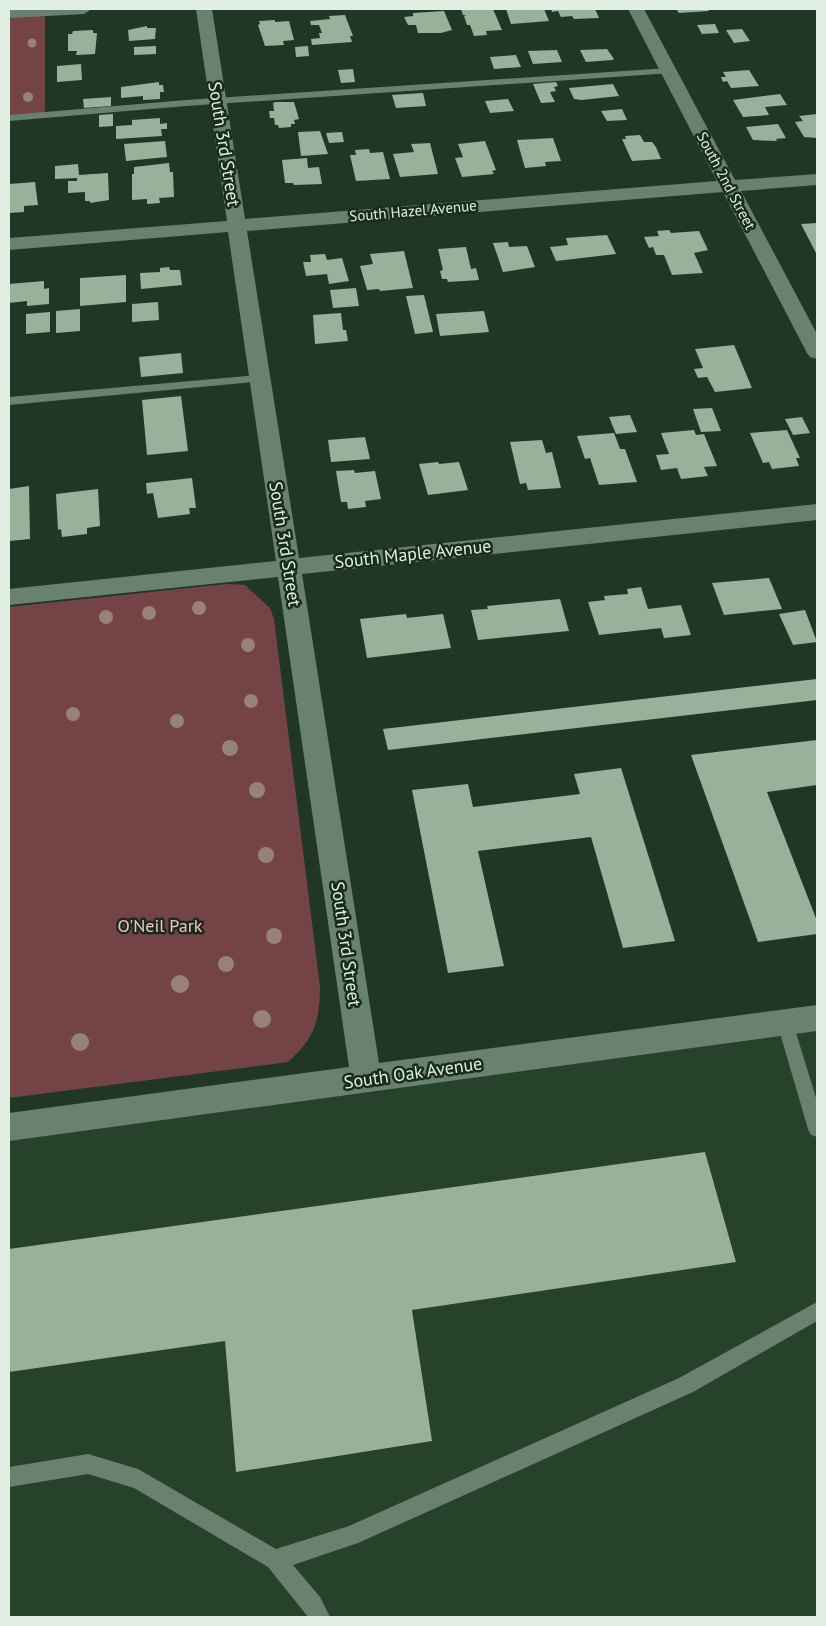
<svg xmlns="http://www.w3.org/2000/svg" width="826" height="1626" font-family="'PT Sans',sans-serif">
	<rect width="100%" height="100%" fill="#213725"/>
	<path fill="#26422b" d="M817,1018V1617H9V1127Z"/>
	<path fill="#744346" d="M45,11V115L9,118V13Z
		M226,584L245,585L270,608L274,619L320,987C320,1021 314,1039 288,1062L9,1098V607Z"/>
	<path fill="#98b19b" d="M461,9H493L502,30L486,31L487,35L474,36L470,25H467L464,16L466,15H463Z
		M506,9H544L549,21L511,24Z
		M551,9H595L599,18L574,19L572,16L561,17L558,11L552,12Z
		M676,9H708L709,11L679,13Z
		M444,11L452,30L441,33H418L416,25H408L404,17L413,16V13Z
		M345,15L353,36H350L352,42L312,45L311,39L320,38L319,33H322L319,25H311L310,21L330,19L329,16Z
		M275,20V22L289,21L294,40L283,41L284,45L265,46L258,25L260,24L259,21Z
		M715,24L719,33L702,34L697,25Z
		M147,26V28H156L155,39L129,41L128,30Z
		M742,29L750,41L734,43L726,30Z
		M93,30V33H97L95,54L76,55L77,51H68V34H72L73,31Z
		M156,46V54L134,55V47Z
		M308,46L309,56L296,57L295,47Z
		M607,49L614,59L612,60L586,62L580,50Z
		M557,50L562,62L533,64L528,51Z
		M516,55L521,67L494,69L490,57Z
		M81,64L82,80L57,82V66Z
		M353,69L355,82L341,83L338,70Z
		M749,70L759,86L731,88L727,81L723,82L721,77H726L723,72Z
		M159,82V85H163L164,92H160V99L143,100V96L121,98V87Z
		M556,82L558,86L554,87L556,91L550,92L555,102L541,103L533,84Z
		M613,84L619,96L582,100L574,99L569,88Z
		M423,93L426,106L396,108L392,95Z
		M780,94L787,105L765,107L769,115L743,117L733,100Z
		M111,97V106L84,108L83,99Z
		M508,99L514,111L490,113L485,101Z
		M276,102H294L299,119L294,120L295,124H291V127L279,128L278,125H275L274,118H270L269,111H274L273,103Z
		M622,109L627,120L607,121L601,111Z
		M113,114V126L99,127V115Z
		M817,114V138L804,137L795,122L803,121L799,116Z
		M160,118V124L167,123V129H161L162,136L116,139V126L132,125V120Z
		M778,124L786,138L776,139L777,141L753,140L746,127Z
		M320,131L328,154L301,156L298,132Z
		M342,132L344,142L329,143L326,133Z
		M640,135L644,142H652L656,147L661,159L632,161L622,139H626L625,136Z
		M553,138L561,161L545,162L546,166L525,168L517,140Z
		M165,141L167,157L126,161L124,144Z
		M485,141L496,170L492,171L494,174L462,177L455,158L463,157L458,144Z
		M430,143L438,174L400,177L393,154L414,152L411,144Z
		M369,149L370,153L383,152L390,179L356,181L350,155H356L355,150Z
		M307,158L308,168L319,167L322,184L294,185L293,183H285L282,160Z
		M169,163L170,172H173L174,197L159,198L160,203L147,204V199L132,200V174H134V167Z
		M78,164L79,175L108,173L109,200L90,203V201H85V192L68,193V181H77V178L55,179V166Z
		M35,182L38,205L24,206V212L9,213V184Z
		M817,223V255L801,224Z
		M669,230L671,233L699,231L708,250L694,253L703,273L672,275L664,255H656L653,247L649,248L644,237L659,236L657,231Z
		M607,235L616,254L556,261L550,247L568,245L566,238Z
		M508,242L509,247L527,246L535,267L503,272L493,243Z
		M466,247L471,269L476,268L479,280L448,282L447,279H442L440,271L443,270L438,249Z
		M404,251L413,288L380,291L379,289L367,290L360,266L373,264L370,254Z
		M325,254L327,260L342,258L349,281L329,284L327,274L306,276L303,262H311L310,255Z
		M169,267L170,270H180L182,285L141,289L140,273L160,272V268Z
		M126,275V302L80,306V278Z
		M44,281V289L49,288V304L27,306V301L9,303V284Z
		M356,288L359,306L333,308L330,290Z
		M424,295L433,332L415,334L406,296Z
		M158,302L159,320L132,322V304Z
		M80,309V331L56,333V311Z
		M484,311L489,332L440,336L436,314Z
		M50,312V332L26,334V314Z
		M341,313L343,330H346L348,341L315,344L313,315Z
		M734,345L752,388L715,392L707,377L698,378L694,369L703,368L695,349Z
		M181,353L183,373L141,377L139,357Z
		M181,396L188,451L147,455L142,400Z
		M712,408L721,431L701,432L693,409Z
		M630,415L637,432L616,434L609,417Z
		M802,417L810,433L793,435L785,419Z
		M694,430L696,435L704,434L717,466L704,467L708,476L681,479L677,468L661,470L656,455L669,454L661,433Z
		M787,430L800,458H796L799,466L772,469L769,462L763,463L750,433Z
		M614,433L620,449H625L637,482L599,485L590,458L585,459L577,436Z
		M365,437L370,459L331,462L328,440Z
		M542,440L546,453L552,452L561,488L528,490L526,483L520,484L510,442Z
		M438,462L439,464L459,462L468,490L428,495L419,464Z
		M354,470L355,473L375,471L381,499L365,501L366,507L348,509L347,502H341L336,471Z
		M192,478L196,508H189L190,514L158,518L153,493L147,494L146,483Z
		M29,486L30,539L9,541V489Z
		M98,489L100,526L87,528V534L62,537L61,529L58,530L56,494Z
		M769,578L782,609L724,615L712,583Z
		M641,587L648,609L681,605L691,635L664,638L661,628L599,635L588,602L605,600L604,596L628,594L627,589Z
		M560,599L569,631L478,640L471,610L488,609L487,606Z
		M805,610L817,642L793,645L779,614Z
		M406,614L407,618L443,614L451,648L367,658L360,619Z
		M817,679V700L388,750L383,729Z
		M817,740V785L767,792L817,921V934L758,942L691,755Z
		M621,768L675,941L623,948L591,837L478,851L504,966L448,973L412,790L468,784L473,807L580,794L574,774Z
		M705,1152L736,1262L412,1310L432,1441L236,1472L225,1341L9,1372V1249Z"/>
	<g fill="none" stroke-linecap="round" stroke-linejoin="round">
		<path fill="#69826d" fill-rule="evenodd" d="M669,68L674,71L672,73L186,106L9,121L10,115L186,100Z
			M260,375L264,377V381L9,405V397Z
			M785,1016L791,1018L793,1023L817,1101V1137L811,1135L808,1129L777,1023L779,1018Z
			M817,1302V1321L693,1392L358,1543L293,1565L320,1597L330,1617H308L268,1567L134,1488L88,1474L9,1487V1467L88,1454L138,1469L276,1549L349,1526L679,1378Z"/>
		<path fill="#69826d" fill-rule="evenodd" d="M9,9H92L84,14L9,18Z
			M196,9H212L245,219L717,181L628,9H644L735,180L817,174V185L741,191L817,334V359L810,357L807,353L723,192L247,231L299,558L817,504V520L302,574L379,1063L817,1005V1031L9,1141V1113L349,1067L278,577L9,605V589L276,561L228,232L9,250V238L227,221Z"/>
	</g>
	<g fill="#96827b">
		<circle cx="32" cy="43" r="4.5"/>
		<circle cx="28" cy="97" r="5"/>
		<circle cx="199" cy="608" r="7"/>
		<circle cx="149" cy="613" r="7"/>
		<circle cx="106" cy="617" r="7"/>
		<circle cx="248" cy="645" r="7"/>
		<circle cx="251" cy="701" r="7"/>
		<circle cx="73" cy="714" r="7"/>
		<circle cx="177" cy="721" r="7"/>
		<circle cx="230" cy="748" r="8"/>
		<circle cx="257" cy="790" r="8"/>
		<circle cx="266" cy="855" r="8"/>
		<circle cx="274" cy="936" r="8"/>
		<circle cx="226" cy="964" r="8"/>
		<circle cx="180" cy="984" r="9"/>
		<circle cx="262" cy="1019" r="9"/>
		<circle cx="80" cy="1042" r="9"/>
	</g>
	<g text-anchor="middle" stroke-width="5" stroke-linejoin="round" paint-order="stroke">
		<g font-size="15" fill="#e1eee3" stroke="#172c1b">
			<text transform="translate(726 181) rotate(62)" y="5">South 2nd Street</text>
			<text transform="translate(413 211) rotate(-5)" y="5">South Hazel Avenue</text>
		</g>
		<g font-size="18" fill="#e1eee3" stroke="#172c1b">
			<text transform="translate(224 144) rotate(81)" y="6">South 3rd Street</text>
			<text transform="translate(285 544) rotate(81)" y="6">South 3rd Street</text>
			<text transform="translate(413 554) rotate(-6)" y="6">South Maple Avenue</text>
			<text transform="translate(346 944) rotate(82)" y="6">South 3rd Street</text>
			<text transform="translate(413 1073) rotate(-8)" y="6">South Oak Avenue</text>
		</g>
		<g font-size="18" fill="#f6c0c2" stroke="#172c1b">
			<text x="160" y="932">O'Neil Park</text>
		</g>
	</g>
	<rect width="826" height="1626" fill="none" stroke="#e1eee3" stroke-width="20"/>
</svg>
